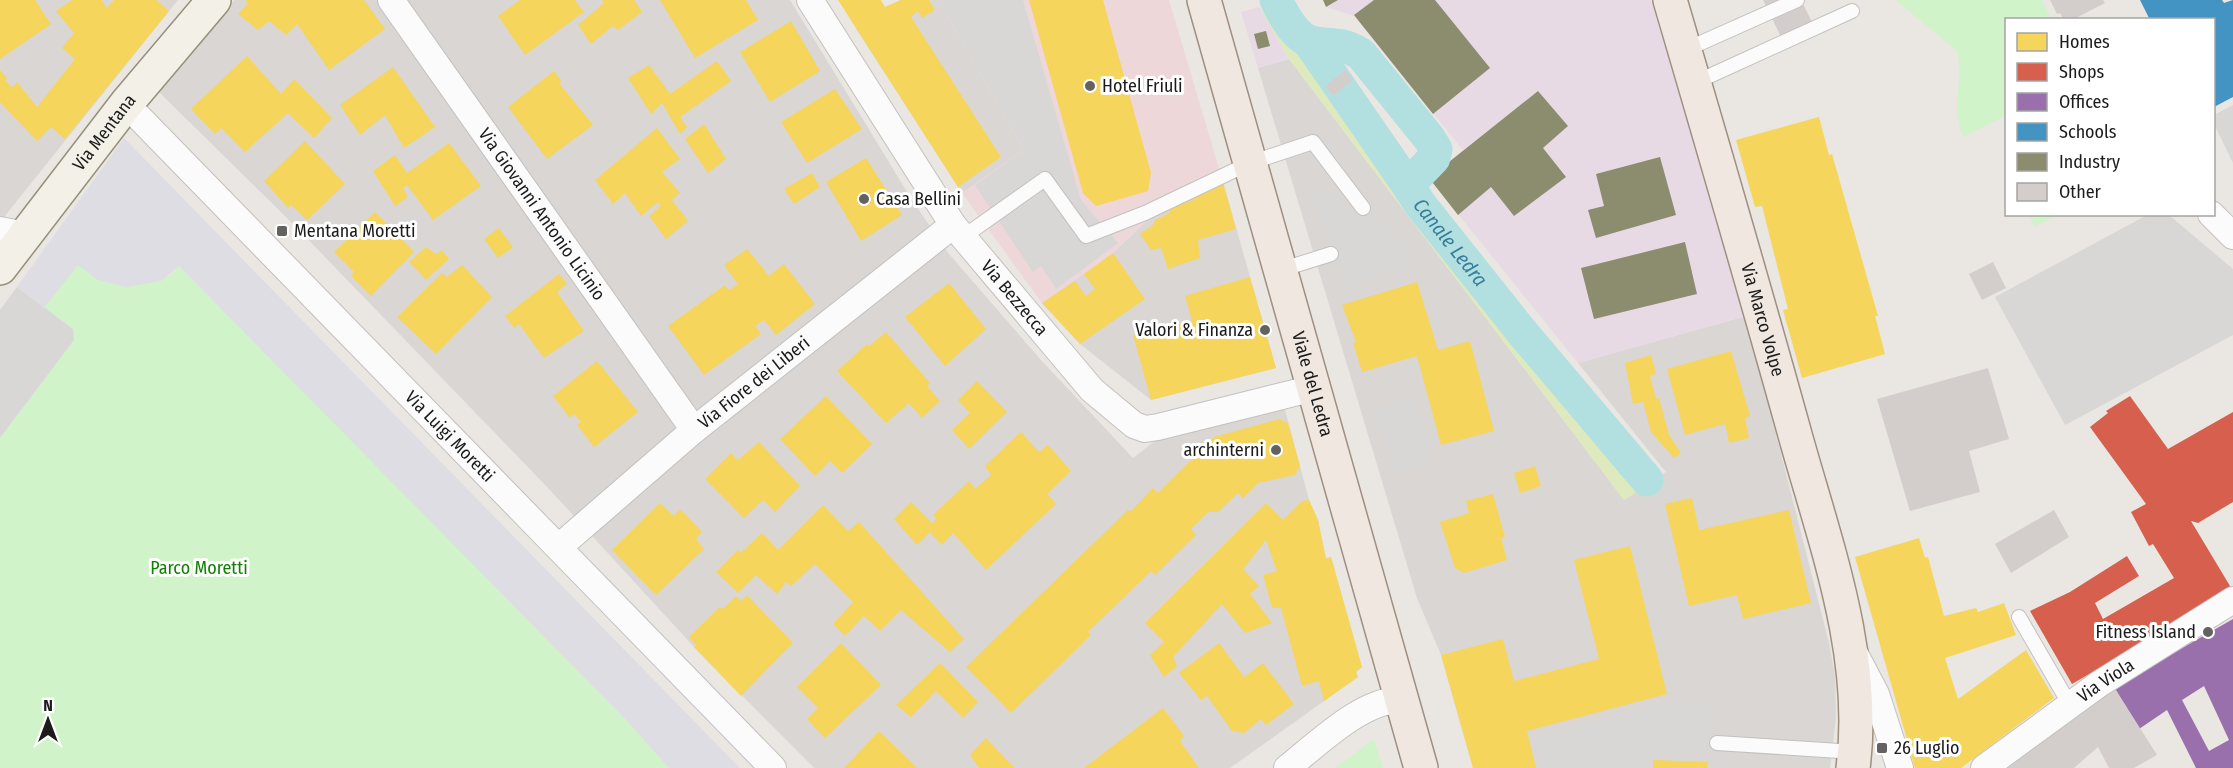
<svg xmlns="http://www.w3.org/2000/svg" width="2233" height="768" font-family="'Fira Sans Condensed',sans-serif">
	<rect width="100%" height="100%" fill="#eae6e2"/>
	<path fill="#d9d6d4" d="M0,0H178L0,222Z
		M234,0H790L912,200L949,254L1040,359L1133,458L1160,437L1284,406L1309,500L1318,520L1326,558L1331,557L1362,667L1356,672L1358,677L1230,768H814L694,647L550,490L297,228L157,90Z
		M901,0H938L1024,150L962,193L855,27L885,7Z
		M1289,59L1624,500L1666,472L1578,363L1746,316L1829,643L1835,676L1836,717L1830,768H1473L1441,655L1417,598L1258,68Z
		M1223,182L1276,368L1151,400L1080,344L1042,303L1113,253L1153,215Z"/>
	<path fill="#eed7d9" d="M938,0H1169L1223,182L1153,215L1113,253L1042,303L962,193L1024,150Z"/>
	<path fill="#e8dae5" d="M1338,0H1651L1746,316L1578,363L1429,178L1463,150L1354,16L1326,7Z
		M1259,7L1289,59L1258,68L1241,12Z"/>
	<path fill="#deeabd" d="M1259,7L1325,86L1403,190L1645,487L1624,500L1289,59Z"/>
	<path fill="#d1f3c9" d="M1896,0H2042L2051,19L2006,20V115L1964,137C1950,117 1964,76 1957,51Z
		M2029,215H2059L2035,226Z
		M78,264L98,280L170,276L179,265L628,722L669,768H0V438L74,340L73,329L44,308Z
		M1374,739L1383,768H1335Z"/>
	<path fill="#d8d7d5" d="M938,0H1023L1081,200L1118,243L1056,289L1041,266L1033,272L975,185L1024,150Z
		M2233,105V163L2214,124V115Z
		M1329,191L1357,226L1376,209L1417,267L1342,288L1314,201Z
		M2149,214L2169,215L2233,269V335L2065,425L1995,297Z
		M17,287L73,329L74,340L0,438V310Z
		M1414,398L1433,464L1395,475L1376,409Z
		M1703,695L1717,743L1620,768H1541L1533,741Z"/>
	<path fill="#dddde3" d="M124,138L740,768H669L628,722L179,266L161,281L126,287L98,280L78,265L44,308L17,287Z"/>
	<path fill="#f6d55c" d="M0,0H35L51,24L0,59Z
		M72,0H101L107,8L114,0H156L169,11L65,139L51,127L37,141L0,102V70L7,78L5,81L13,87L17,82L37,107L75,59L62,48L74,33L56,11Z
		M245,0H364L385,29L329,70L297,24L286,35L269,21L258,30L238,14L248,3Z
		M520,0H575L584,12L525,55L498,16Z
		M602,0H634L642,12L618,30L613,26L591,44L578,25L604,3Z
		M660,0H746L758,20L695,58Z
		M838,0H881L885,7L901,0H929L935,10L922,18L918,11L911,17L1001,157L958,187Z
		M1029,0H1103L1151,173L1148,191L1096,206L1083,193Z
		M791,21L820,71L770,102L740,52Z
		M247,56L281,94L294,79L332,118L314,138L288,113L245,152L221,128L215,134L191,109Z
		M717,61L731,81L680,117L687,127L680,134L662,103L651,114L628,78L649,65L670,94Z
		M393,67L435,127L404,148L385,115L360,135L340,105Z
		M554,71L562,82L559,83L593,125L547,159L508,107Z
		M835,89L862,129L807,163L781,122Z
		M1819,117L1829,155L1832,154L1878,316H1875L1885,354L1802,378L1783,310L1788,309L1762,206L1755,207L1736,140Z
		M704,124L726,159L708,173L685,139Z
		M657,128L680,159L662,172L680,193L672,200L688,221L666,239L649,216L661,206L658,202L641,216L625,193L613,204L595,180Z
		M305,141L345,184L307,220L291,205L288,208L264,181Z
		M449,143L481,186L433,220L407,185L403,188L408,197L395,206L373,171L395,155L407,173Z
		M866,158L902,215L861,241L826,182Z
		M812,173L820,187L794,204L784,189Z
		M1223,182L1236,229L1198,240L1200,258L1168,269L1161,248L1151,250L1140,234L1153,225L1155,220L1170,213L1169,207L1194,200L1193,195Z
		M375,212L414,252L371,296L351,276L354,272L334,252Z
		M499,228L513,247L498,258L484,239Z
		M426,247L436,254L442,250L449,259L426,280L409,262Z
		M747,249L769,276L784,264L815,304L776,335L764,320L755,326L761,334L704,375L668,326L725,285L729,290L738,284L724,265Z
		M1113,253L1145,299L1080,344L1042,303L1075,281L1086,296L1095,289L1084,274Z
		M462,265L492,297L436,354L397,317L442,273L447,277Z
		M559,274L567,284L557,292L584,331L544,358L519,324L514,328L505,316Z
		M1250,277L1276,368L1151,400L1133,335L1192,321L1185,296Z
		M1417,282L1438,350L1470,341L1494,431L1441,445L1417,356L1362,372L1353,343L1356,342L1342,305Z
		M949,283L986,329L945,366L905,317Z
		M886,332L930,383L927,386L940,401L922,418L909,403L886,423L837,371L867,344L869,346Z
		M1731,351L1750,416L1745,418L1749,438L1729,443L1725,424L1685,435L1667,369Z
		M1651,355L1656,374L1650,376L1656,399L1659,398L1669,435L1681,453L1674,458L1651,432L1643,402L1633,404L1625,363Z
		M597,361L638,412L594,447L577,425L581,422L574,414L570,418L553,396Z
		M977,381L1007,412L969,449L952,430L970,413L958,400Z
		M826,396L872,444L842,473L830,461L815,476L780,439Z
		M1279,419L1288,423L1300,466L1295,475L1258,483L1243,498L1238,493L1218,512H1208L1191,529L1196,535L1155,575L1151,571L1088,632L1091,635L1011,713L966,667L1128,510L1131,511L1153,488L1158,493L1214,437Z
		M1021,432L1039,452L1048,445L1071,471L1047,494L1056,504L986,570L953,533L942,545L930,532L917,545L894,519L911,502L933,524L936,518L933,515L969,481L975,489L991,475L985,466Z
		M759,442L800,486L775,512L763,500L744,518L705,479L731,453L738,460Z
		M1535,466L1541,486L1520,493L1514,473Z
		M1493,494L1505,537L1501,538L1507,560L1464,573L1455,568L1440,522L1469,513L1466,501Z
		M1692,498L1699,530L1789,510L1811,603L1743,619L1737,595L1689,606L1665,504Z
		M1309,500L1318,520L1326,559L1331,557L1362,667L1356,672L1358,677L1324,701L1319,681L1302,686L1281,608H1272L1263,575L1277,571L1266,540L1243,569L1259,586L1250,594L1272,623L1245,633L1222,604L1173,657L1177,666L1164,677L1150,655L1164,642L1145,623L1266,503L1283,520L1302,501Z
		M660,503L674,516L680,509L702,532L696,539L704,549L656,595L612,550Z
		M823,505L848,531L859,522L964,639L950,652L901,610L880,631L864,616L845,636L833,624L853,602L815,564L791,586L786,582L777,594L756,575L738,593L716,572L738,550L741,553L762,533L778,550Z
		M1919,538L1925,558L1928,557L1944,616L1976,608L1978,612L2004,603L2016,635L1945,658L1958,699L2026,650L2054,698L1961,768H1915L1855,557Z
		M1630,546L1667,694L1527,731L1536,768H1473L1441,655L1503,639L1514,681L1599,659L1574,560Z
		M747,595L793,643L741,696L694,647L696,645L689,637L720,607L723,609L736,596L741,601Z
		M841,643L881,685L825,738L807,719L818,708L797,687Z
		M1219,643L1244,677L1263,663L1294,704L1266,725L1261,719L1244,733L1232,731L1207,696L1201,700L1179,673Z
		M940,663L978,702L963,718L936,691L911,717L896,705Z
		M1163,708L1184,736L1180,741L1199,768H1084Z
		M879,731L917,768H844Z
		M986,738L1006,759L1015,768H979L970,755Z
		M1653,760L1708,762L1707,768H1653Z"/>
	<path fill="#d6604d" d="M2130,396L2168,449L2233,412V502L2198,523L2191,521L2233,591L2072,684L2030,611L2070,592L2127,556L2139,576L2095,603L2103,619L2174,578L2153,544L2149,546L2131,512L2146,504L2090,427L2108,413L2106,411Z"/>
	<path fill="#9970ab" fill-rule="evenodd" d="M2233,619V768H2196L2167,710L2139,729L2114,687ZM2204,686L2229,740L2209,751L2182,700Z"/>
	<path fill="#4393c3" d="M2140,0H2222L2224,3L2233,0V97L2214,107V20H2150Z"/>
	<path fill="#8c8c6e" d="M1323,0H1338L1326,7Z
		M1374,0H1435L1490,68L1433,114L1354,15Z
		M1266,31L1270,46L1258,49L1254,34Z
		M1538,91L1568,126L1543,148L1566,177L1514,216L1491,187L1458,215L1429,178Z
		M1660,157L1676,215L1596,238L1588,210L1604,206L1596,174Z
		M1685,242L1697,294L1594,319L1581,268Z"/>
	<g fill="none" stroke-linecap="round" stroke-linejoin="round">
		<g stroke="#b2e0e1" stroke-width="33">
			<path id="s1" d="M1276,0C1283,14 1295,38 1312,42C1333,47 1340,41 1361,54L1429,138L1436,149L1434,158L1411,182V190L1420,204L1521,331L1647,480"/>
			<path d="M1309,42L1411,190"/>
		</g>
	</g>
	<path fill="#d3cecb" d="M1763,0H1801L1818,34L1787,49Z
		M2050,0H2103L2105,3L2072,20H2064L2060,13L2057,14Z
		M1345,70L1353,80L1333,96L1325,86Z
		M1993,262L2006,288L1982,300L1969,274Z
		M1988,368L2009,439L1969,451L1980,492L1910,511L1877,399Z
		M2054,510L2069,537L2011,573L1995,544Z
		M2114,687L2157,755L2134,768H2109L2098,747L2074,768H2004Z"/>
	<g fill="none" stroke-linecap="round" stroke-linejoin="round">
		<g stroke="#c2c1bf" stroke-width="16">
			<path id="lane" d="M1685,50L1797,0
				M1694,83L1852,11
				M963,237L1045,179L1086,236L1145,213L1250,163L1313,142L1363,208
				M1280,270L1331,254
				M2019,617L2070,705
				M1717,743L1855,752"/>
		</g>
		<g stroke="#c2c1bf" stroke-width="28">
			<g id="street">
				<path id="s2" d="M391,0L694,430"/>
				<path id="s3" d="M810,0L953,225L1092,390L1134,425L1145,429L1158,427L1314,388"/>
				<path id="s4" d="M126,104L773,768"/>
				<path d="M2211,214L2233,236"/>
				<path d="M0,230L25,235"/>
				<path id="s5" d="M559,547L694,430L953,225"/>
				<path d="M1855,654L1876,694L1900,768"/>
				<path d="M1287,768C1314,747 1366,696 1401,701"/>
				<path id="s6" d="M1984,768L2099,684L2233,600"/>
			</g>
		</g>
		<g stroke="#94907a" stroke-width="36">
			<g id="secondary">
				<path id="s7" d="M0,268L126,104L214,0"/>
			</g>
		</g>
		<g stroke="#9f8f80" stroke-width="36">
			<g id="primary">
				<path id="s8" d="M1204,0L1421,768"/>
				<path id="s9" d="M1670,0C1712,143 1754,287 1794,431C1824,540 1868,654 1853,768"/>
			</g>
		</g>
		<use href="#lane" stroke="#fcfbfb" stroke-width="14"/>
		<use href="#street" stroke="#fcfbfb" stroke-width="26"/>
		<use href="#secondary" stroke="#f2f0e7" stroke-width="33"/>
		<use href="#primary" stroke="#f0e7e1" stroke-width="33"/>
	</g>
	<g fill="#636261" stroke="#fff" stroke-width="2">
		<circle cx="1090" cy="86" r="6"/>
		<circle cx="864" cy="199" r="6"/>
		<rect x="276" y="225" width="12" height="12" rx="3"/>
		<circle cx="1265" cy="330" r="6"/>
		<circle cx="1276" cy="450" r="6"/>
		<circle cx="2208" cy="632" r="6"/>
		<rect x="1876" y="742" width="12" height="12" rx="3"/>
	</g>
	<g text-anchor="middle" stroke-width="6" stroke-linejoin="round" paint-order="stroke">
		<g font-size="18" fill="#1b1b1b" stroke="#fff" text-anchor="start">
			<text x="1102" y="92">Hotel Friuli</text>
			<text x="876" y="205">Casa Bellini</text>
			<text x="294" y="237">Mentana Moretti</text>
			<text x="1253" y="336" text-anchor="end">Valori &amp; Finanza</text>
			<text x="1264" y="456" text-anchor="end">archinterni</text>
			<text x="2196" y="638" text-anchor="end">Fitness Island</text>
			<text x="1894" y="754">26 Luglio</text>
		</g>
		<g font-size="18" fill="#1b1b1b" stroke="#fff">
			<text dy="6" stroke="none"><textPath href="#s7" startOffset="171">Via Mentana</textPath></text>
			<text dy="6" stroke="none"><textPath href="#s2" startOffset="262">Via Giovanni Antonio Licinio</textPath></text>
			<text dy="6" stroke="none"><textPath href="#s3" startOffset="362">Via Bezzecca</textPath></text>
			<text dy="6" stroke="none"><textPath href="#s9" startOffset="333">Via Marco Volpe</textPath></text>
			<text dy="6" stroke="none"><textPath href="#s5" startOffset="255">Via Fiore dei Liberi</textPath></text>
			<text dy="6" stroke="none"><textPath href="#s8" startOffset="399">Viale del Ledra</textPath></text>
			<text dy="6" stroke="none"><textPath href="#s4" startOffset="464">Via Luigi Moretti</textPath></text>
			<text dy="6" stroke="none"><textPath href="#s6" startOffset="150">Via Viola</textPath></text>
		</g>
		<g font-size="18" fill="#0f8001" stroke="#fff">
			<text x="199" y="574">Parco Moretti</text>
		</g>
		<g font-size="20" font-style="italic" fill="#387c9a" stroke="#fff">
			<text dy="7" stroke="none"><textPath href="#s1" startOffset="345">Canale Ledra</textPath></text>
		</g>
	</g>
	<rect x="2005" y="18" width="210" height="198" fill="#ffffff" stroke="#a4a4a4" stroke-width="1.5"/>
	<rect x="2017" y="33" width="30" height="18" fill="#f6d55c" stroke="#a4a4a4" stroke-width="1.5"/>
	<text x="2059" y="48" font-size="18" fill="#1b1b1b">Homes</text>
	<rect x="2017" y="63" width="30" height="18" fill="#d6604d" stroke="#a4a4a4" stroke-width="1.5"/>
	<text x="2059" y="78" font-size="18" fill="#1b1b1b">Shops</text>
	<rect x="2017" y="93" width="30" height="18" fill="#9970ab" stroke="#a4a4a4" stroke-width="1.5"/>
	<text x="2059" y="108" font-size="18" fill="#1b1b1b">Offices</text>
	<rect x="2017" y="123" width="30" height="18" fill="#4393c3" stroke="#a4a4a4" stroke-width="1.5"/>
	<text x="2059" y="138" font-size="18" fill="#1b1b1b">Schools</text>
	<rect x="2017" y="153" width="30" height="18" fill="#8c8c6e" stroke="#a4a4a4" stroke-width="1.5"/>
	<text x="2059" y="168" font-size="18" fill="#1b1b1b">Industry</text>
	<rect x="2017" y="183" width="30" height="18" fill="#d3cecb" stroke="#a4a4a4" stroke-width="1.5"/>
	<text x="2059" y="198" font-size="18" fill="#1b1b1b">Other</text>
	<g transform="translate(48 720)" stroke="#ffffff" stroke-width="4.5" paint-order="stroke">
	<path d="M0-4.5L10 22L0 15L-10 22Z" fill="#1b1b1b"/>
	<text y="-9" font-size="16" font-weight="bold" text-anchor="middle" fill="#1b1b1b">N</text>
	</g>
</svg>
